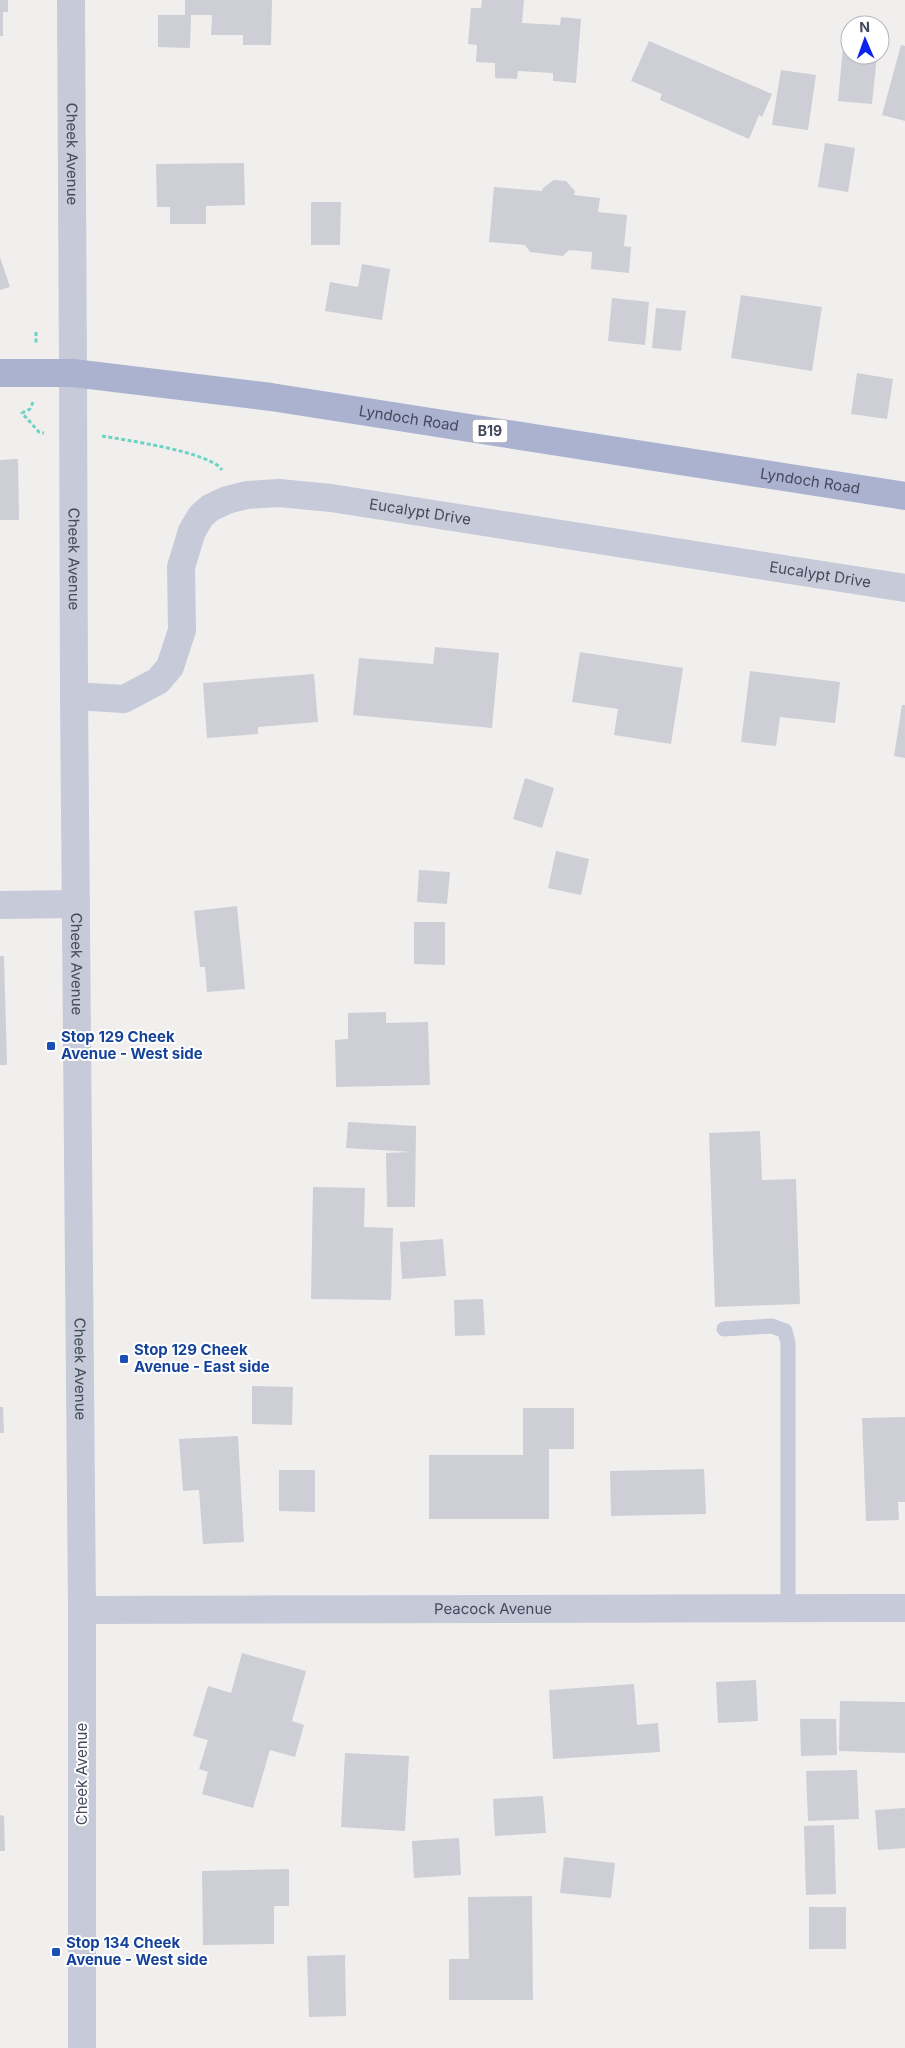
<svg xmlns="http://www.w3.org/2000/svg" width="905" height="2048" font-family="Inter,sans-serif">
	<rect width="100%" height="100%" fill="#f1efee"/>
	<path fill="#cdced6" d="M0,0H8V12H3V36H0Z
		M185,0H272L271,45H243V35H211L212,15H191L190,48L158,47V15H185Z
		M482,0H524L522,23L560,25L561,17L581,19L576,83L553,81V73L518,71L517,79L495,78V63L476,62L477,45L468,44L471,8H481Z
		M844,36L850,37V55H877L872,104L838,101Z
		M649,41L772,94L762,117L759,115L749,139L660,100L662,94L631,81Z
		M901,45L905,46V121L882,115Z
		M781,70L816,75L808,130L772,125Z
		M825,143L855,148L848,192L818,187Z
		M244,163L245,205L206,206V224H170V207H157L156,164Z
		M554,180L566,181L575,191L574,195L600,198L598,212L627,215L624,246L631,247L629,273L591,269L592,252L569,250L563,256L530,252L525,245L489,242L494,187L542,191L543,188Z
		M311,202H341L340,245H311Z
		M0,257L10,287L0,290Z
		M362,264L390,269L382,320L325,311L330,282L358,287Z
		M741,295L822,307L812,371L731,358Z
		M612,298L649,302L645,345L608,341Z
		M656,308L686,311L681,351L652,348Z
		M857,373L893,379L887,419L851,414Z
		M18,459L19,520H0V460Z
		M435,647L499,653L492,728L353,715L359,658L433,664Z
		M580,652L683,668L671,744L614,735L618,709L572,702Z
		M750,671L840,682L835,723L780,717L776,746L741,742Z
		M314,674L318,722L258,727V734L207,738L203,683Z
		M902,705H905V758L894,756Z
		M525,778L554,788L542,828L513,819Z
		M556,851L589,859L581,895L548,888Z
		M419,870L450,872L447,904L417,902Z
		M237,906L245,989L207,992L205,967H200L194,911Z
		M414,922H445V965L414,964Z
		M0,956H4L7,1065H0Z
		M386,1012V1023L428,1022L430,1085L336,1087L335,1040L348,1039V1013Z
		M348,1122L416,1126L415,1207H387L386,1153L411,1152L346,1148Z
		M760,1131L762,1180L796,1179L800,1304L715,1307L709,1133Z
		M313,1187L365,1188L364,1227L393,1228L391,1300L311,1299Z
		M443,1239L446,1276L402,1279L400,1242Z
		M483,1299L485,1335L455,1336L454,1300Z
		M252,1386L293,1387L292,1425L252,1424Z
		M0,1407H3L4,1433H0Z
		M523,1408H574V1449H549V1519H429V1455H523Z
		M905,1417V1502H898L899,1520L866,1521L862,1418Z
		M238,1436L244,1542L203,1544L199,1490L183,1491L179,1439Z
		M704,1469L706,1514L611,1516L610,1471Z
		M279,1470H315V1512L279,1511Z
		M242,1653L306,1671L292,1721L304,1725L295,1757L270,1750L253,1808L202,1794L208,1772L199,1769L208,1740L193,1736L208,1686L231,1693Z
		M756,1680L758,1721L718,1723L716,1682Z
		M634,1684L637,1725L658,1723L660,1752L553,1759L549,1690Z
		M840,1701L905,1702V1753L839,1751Z
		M800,1719H836L837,1755L801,1756Z
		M345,1753L409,1756L405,1831L341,1827Z
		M857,1770L859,1819L808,1821L806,1771Z
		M543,1796L546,1833L495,1836L493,1799Z
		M905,1808V1848L878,1850L875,1810Z
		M0,1815L4,1816L5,1851H0Z
		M834,1825L836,1894L806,1895L804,1826Z
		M459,1838L461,1875L414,1878L412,1841Z
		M564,1857L615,1863L611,1898L560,1893Z
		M289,1869V1906H274V1944L203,1945L202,1871Z
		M532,1896L533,2000H449V1959H469L468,1897Z
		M809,1907H846V1949H809Z
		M345,1955L346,2016L309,2017L307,1956Z"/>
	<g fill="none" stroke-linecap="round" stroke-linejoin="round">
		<path stroke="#6ed3c2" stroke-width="3" stroke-dasharray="4 2.5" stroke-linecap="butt" d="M36,332V343
			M33,402L30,409L22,413L39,432L44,433
			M102,436C125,440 211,452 222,470"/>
		<path stroke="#c6cad9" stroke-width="15" d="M724,1329L772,1326L785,1331L788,1343V1609"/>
		<g stroke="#c6cad9" stroke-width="28">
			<path id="s1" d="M71,0L73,373"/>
			<path id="s2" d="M74,696L124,699L158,681L170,667L182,630L181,567L192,531L201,516L210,508L227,500L247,495L279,493L331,498L905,588"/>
			<path d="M0,905L76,904"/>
			<path id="s3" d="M82,1610L905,1608"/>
		</g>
		<path stroke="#c6cad9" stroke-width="28" id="s4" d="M73,373L74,696L82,1610V2048"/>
		<path stroke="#abb2cf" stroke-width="28" id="s5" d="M0,373H73L271,397L905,496"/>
	</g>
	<g fill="#1a4fb4" stroke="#fff" stroke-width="2">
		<rect x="46" y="1041" width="10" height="10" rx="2.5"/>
		<rect x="119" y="1354" width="10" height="10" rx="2.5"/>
		<rect x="51" y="1947" width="10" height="10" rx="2.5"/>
	</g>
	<g text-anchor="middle" stroke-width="4" stroke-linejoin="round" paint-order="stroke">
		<rect fill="#fff" stroke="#7d808e" stroke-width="1" x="472.5" y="419.5" width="35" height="23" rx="4"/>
		<g font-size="14" font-weight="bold" fill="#45495d">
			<text x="490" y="436">B19</text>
		</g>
		<g font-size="15" fill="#45495d" stroke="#fff">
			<text dy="5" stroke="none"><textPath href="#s1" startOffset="154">Cheek Avenue</textPath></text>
			<text dy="5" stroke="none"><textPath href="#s5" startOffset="412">Lyndoch Road</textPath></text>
			<text dy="5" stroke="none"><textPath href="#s5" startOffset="818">Lyndoch Road</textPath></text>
			<text dy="5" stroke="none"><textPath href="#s2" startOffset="490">Eucalypt Drive</textPath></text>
			<text dy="5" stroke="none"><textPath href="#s4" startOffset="186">Cheek Avenue</textPath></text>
			<text dy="5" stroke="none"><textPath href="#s2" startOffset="895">Eucalypt Drive</textPath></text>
			<text dy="5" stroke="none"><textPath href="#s4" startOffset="591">Cheek Avenue</textPath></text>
			<text dy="5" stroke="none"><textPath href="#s4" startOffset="996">Cheek Avenue</textPath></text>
			<text dy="5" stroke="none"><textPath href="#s3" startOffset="411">Peacock Avenue</textPath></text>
			<text transform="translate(82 1774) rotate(-90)" y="5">Cheek Avenue</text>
		</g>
		<g font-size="15" font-weight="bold" fill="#164399" stroke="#fff" text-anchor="start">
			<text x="61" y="1042">Stop 129 Cheek<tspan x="61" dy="17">Avenue - West side</tspan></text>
			<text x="134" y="1355">Stop 129 Cheek<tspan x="134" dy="17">Avenue - East side</tspan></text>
			<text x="66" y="1948">Stop 134 Cheek<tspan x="66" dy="17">Avenue - West side</tspan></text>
		</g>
	</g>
	<g transform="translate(865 40) rotate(358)"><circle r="24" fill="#ffffff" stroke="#b5b6be"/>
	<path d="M0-4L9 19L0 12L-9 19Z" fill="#0b23ed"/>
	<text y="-8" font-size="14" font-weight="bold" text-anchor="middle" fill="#45495d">N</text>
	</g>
</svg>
